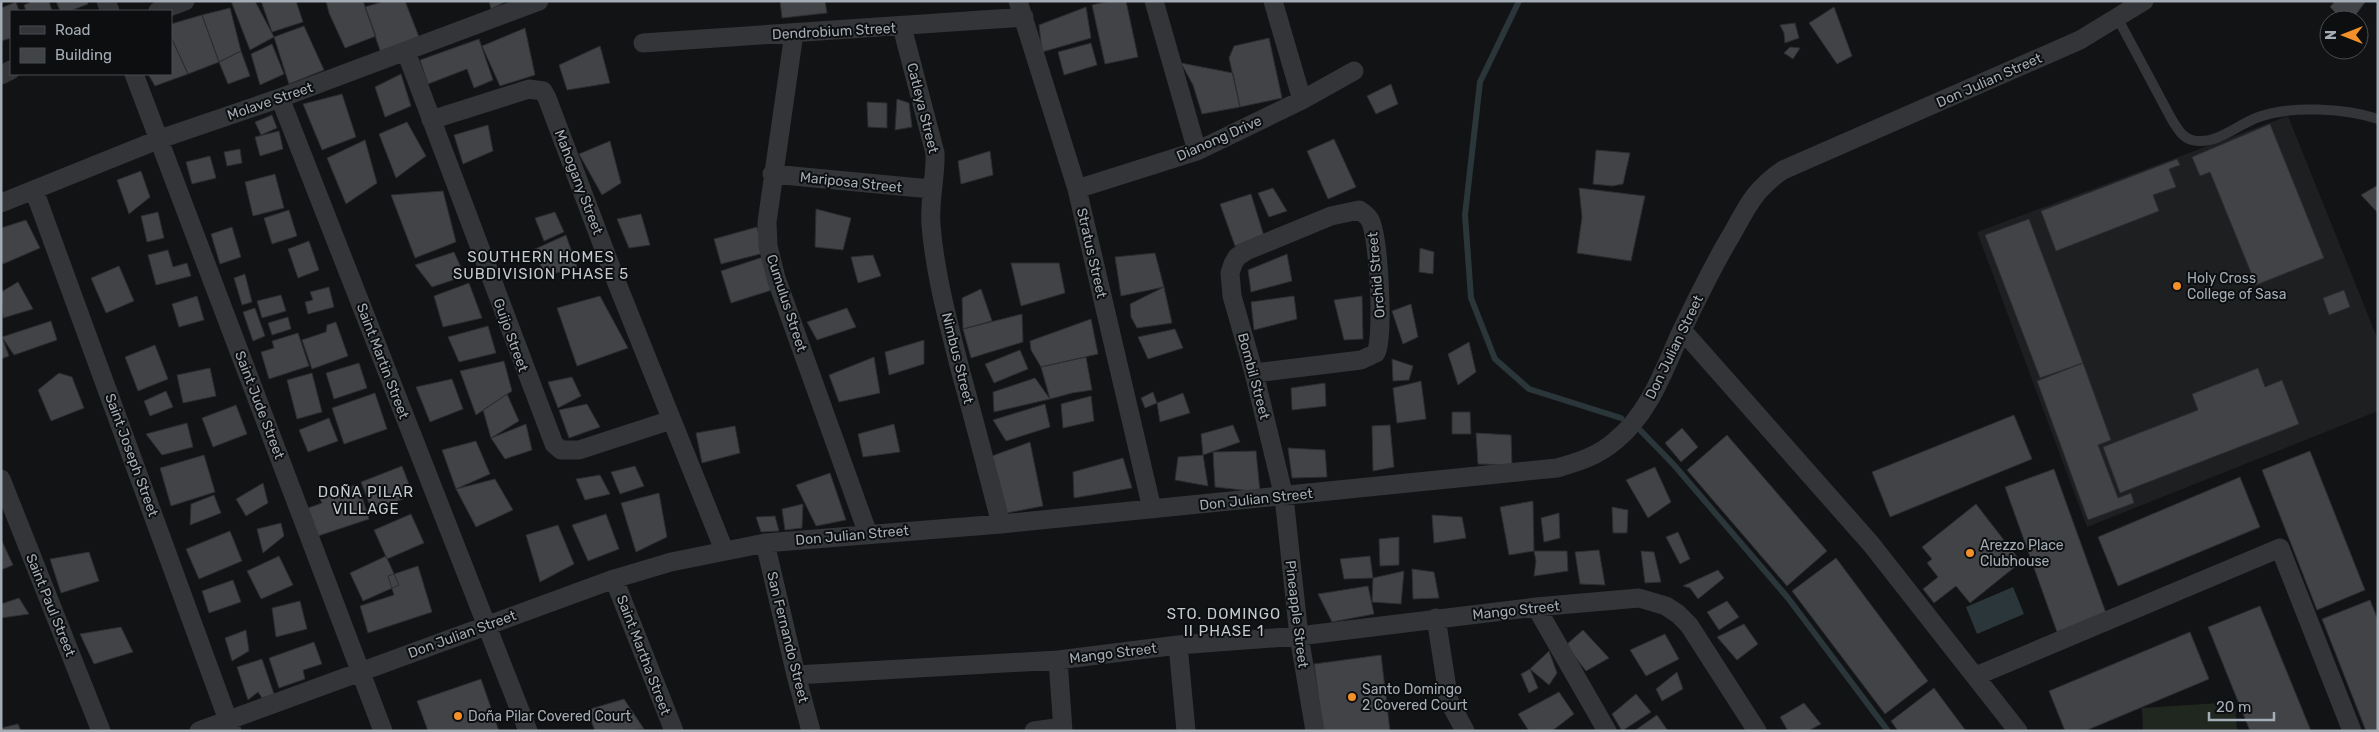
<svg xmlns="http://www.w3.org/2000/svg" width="2379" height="732" font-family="Rubik,sans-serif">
	<rect width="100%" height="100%" fill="#121314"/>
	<path fill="#1e1f21" d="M2288,116L2378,340V411L2087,527L1977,232Z"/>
	<path fill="#1f271f" d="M2235,702L2237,731H2143L2142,708Z"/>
	<path fill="#2b363a" d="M2013,587L2024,614L1977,634L1966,607Z"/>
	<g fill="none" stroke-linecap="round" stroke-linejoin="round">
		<path stroke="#2b363a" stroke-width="6" d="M1519,1L1480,82L1465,215L1471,298L1495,359L1529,389L1621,418
			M1641,431L1674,465L1788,598L1888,731"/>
	</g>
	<path fill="#414347" stroke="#2c2d30" d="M33,1H49L52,11H26L24,5Z
		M56,1H87L88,4L70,11H60Z
		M231,1H255L274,37L250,50Z
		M261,1H296L303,22L272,32Z
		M326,1H363L376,36L345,48L329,13Z
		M385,1H405L421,42L381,53L365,7Z
		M489,1H507L491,9Z
		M780,1H825L827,13L782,18Z
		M1110,1H1126L1138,57L1105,64L1092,5Z
		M2335,1H2366L2352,20H2343L2330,7Z
		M16,2L19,11H11V38L1,41V8Z
		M1086,7L1091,38L1042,52L1039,25Z
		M1834,7L1852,56L1837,64L1809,23Z
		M230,8L241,51L219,62L202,15Z
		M202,15L219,62L188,74L171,37V24Z
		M1795,23L1799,38L1785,43L1784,33L1780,25Z
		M304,26L324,70L289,84L274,37Z
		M525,28L535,75L500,86L482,46Z
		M171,37L188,74L155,86L148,74H171Z
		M1269,38L1282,98L1240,107L1229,58L1234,46Z
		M479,39L493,80L474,88L467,69L428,84L420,60Z
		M1091,43L1097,65L1064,75L1058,52Z
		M272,44L284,74L260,85L251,54Z
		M600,46L610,83L567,90L559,65Z
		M1790,47L1800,48L1793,59L1784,53Z
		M241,51L250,76L228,84L219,62Z
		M1181,63L1233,73L1240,107L1202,114L1193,85Z
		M401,74L411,106L385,117L375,87Z
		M1391,84L1398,104L1376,114L1367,96Z
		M342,94L356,137L322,150L303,104Z
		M897,99L909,103L912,127L895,130Z
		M867,102L887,103V128L868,127Z
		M272,115L277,128L261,135L255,122Z
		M407,122L426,156L396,178L379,134Z
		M2270,124L2324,258L2256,285L2210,172L2200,176L2192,157Z
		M488,125L493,151L463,164L454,135Z
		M279,131L283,149L260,156L255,137Z
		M1334,139L1356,187L1328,199L1307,151Z
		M365,140L377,183L346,204L327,158Z
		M610,141L621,183L602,195L579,154Z
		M240,149L242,163L227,166L224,152Z
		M1596,150L1630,153L1623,184L1612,186L1593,184Z
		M990,151L993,175L961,184L958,161Z
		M210,156L216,178L192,184L186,162Z
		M2177,159L2180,165L2169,169L2176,187L2153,195L2159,211L2056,251L2041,211Z
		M141,171L150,197L129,214L117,180Z
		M275,174L284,208L253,216L245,182Z
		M2378,185V213L2361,195Z
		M1273,188L1287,211L1269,217L1258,193Z
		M1579,188L1645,196L1631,261L1577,253L1582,217Z
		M443,191L456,242L415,258L391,195Z
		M1251,194L1264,236L1235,246L1220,204Z
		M816,209L851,218L843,250L815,247Z
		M289,210L297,236L272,244L264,218Z
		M158,212L164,238L147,242L141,216Z
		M555,212L564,232L544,241L535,218Z
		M641,214L650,245L629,248L617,219Z
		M2029,219L2083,363L2040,378L1985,235Z
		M26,220L40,248L3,264L1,259V228Z
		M232,227L241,257L220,264L211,234Z
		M757,227L764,253L721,264L714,239Z
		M566,235L577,267L546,276L533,250Z
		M309,241L319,270L298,278L288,249Z
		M1420,248L1434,252L1433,274L1419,272Z
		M168,250L173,267L187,263L191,276L156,285L148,255Z
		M454,252L465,276L432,287L415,265Z
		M1155,253L1164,287L1121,296L1115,257Z
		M1287,254L1292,281L1251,292L1248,270Z
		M873,255L881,276L858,283L851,257Z
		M763,257L772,290L731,303L721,271Z
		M1011,263H1059L1065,293L1021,306Z
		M119,266L134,301L106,313L91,278Z
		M245,274L252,302L242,305L234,278Z
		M18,282L33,309L3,318L1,292Z
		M469,283L482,318L443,327L434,296Z
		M329,287L334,307L308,314L305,302L313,300L310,292Z
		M1164,287L1172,323L1137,328L1131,317L1130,304Z
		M981,289L992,321L963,329L962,298Z
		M2344,290L2350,307L2329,315L2323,298Z
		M281,295L286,311L262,318L257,301Z
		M197,296L204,320L179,327L172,304Z
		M600,296L628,348L577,366L557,308Z
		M1294,296L1297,319L1254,330L1251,302Z
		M1362,296L1363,339L1344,340L1334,300Z
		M1411,304L1418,337L1403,344L1392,311Z
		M255,308L265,336L253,341L243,312Z
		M847,308L856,327L817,340L807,322Z
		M1022,314L1023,342L971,358L963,329Z
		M288,317L291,329L272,335L268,323Z
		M1091,319L1098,354L1041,367L1031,350L1030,341Z
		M51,321L57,340L14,355L2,337Z
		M336,322L348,356L312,369L302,340L326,332L327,325Z
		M488,326L496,353L459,362L448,337Z
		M1175,329L1183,348L1148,359L1138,337Z
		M298,333L309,366L269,379L261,352L274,348L272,341Z
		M2,337L9,356L1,359V338Z
		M924,340V364L889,375L885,352Z
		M1469,342L1476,372L1458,385L1448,354Z
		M155,345L168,379L138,391L125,357Z
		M1020,350L1028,369L994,383L985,364Z
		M874,357L880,393L839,402L829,375Z
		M1086,357L1092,390L1072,393L1050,399L1041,367Z
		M1392,359L1413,366L1409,380L1393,381Z
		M504,361L512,391L476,415L460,371Z
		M359,363L367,388L334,399L326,373Z
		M2083,363L2111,440L2098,445L2118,498L2131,493L2134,503L2088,520L2037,381Z
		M210,368L216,396L183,403L177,375Z
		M2258,368L2265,387L2282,380L2299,424L2120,493L2103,447L2198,410L2192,394Z
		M59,373L72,377L84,408L51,421L38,390Z
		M312,373L322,412L297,419L287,380Z
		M572,377L581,396L558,408L548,382Z
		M1035,378L1050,399L994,412L993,392Z
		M452,379L463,409L430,422L416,387Z
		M1421,381L1426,419L1397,423L1393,388Z
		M1325,383L1326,406L1292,410L1291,388Z
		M166,391L173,407L150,416L144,401Z
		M1153,392L1157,403L1145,408L1141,398Z
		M375,393L387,429L344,444L332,408Z
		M1183,393L1190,413L1160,422L1157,403Z
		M507,394L519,421L491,438L483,410Z
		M1091,396L1094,421L1063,428L1061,404Z
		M587,404L600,427L569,438L559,410Z
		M1045,404L1050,427L1006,441L993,420Z
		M236,405L247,434L213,447L202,418Z
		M1452,412H1470L1471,434H1452Z
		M2014,415L2032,459L1890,517L1872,472Z
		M329,418L338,441L308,452L299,430Z
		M187,423L193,447L162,455L146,434Z
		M526,424L532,450L505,459L491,438Z
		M894,424L900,452L863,457L858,434Z
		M1233,425L1240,442L1203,455L1201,434Z
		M1390,425L1394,467L1373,471L1372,426Z
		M735,426L740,453L702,463L696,433Z
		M1682,428L1698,447L1681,462L1665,443Z
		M1476,433L1511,435L1512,465L1478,464Z
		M1727,435L1827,551L1787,586L1687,470Z
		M476,441L490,474L456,489L442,450Z
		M1030,442L1043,506L1007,513L992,456Z
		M1288,448L1325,450L1327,477L1292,478Z
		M1256,451L1260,492L1215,487L1213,452Z
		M2310,451L2365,590L2317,610L2262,470Z
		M204,455L215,492L171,506L160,468Z
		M1203,455L1208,486L1175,480L1178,457Z
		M1123,458L1132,488L1074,498L1073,472Z
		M402,466L413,495L372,511L361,482Z
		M635,466L644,486L620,494L611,472Z
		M1655,467L1671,502L1648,518L1626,480Z
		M2054,469L2106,613L2057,632L2005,487Z
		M830,473L846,520L816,526L796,485Z
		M600,475L610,494L585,500L576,479Z
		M2240,477L2260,527L2118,586L2098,537Z
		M495,479L513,510L476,527L456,489Z
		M263,483L268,503L246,516L236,499Z
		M358,484L369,519L318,536L308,508L322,503L319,497Z
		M659,493L667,537L636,552L621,503Z
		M214,495L221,513L190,525L191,504Z
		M1533,501L1534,551L1509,555L1500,507Z
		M803,504L802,528L785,530L782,509Z
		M1976,504L2021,562L1970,603L1956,586L1934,603L1923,589L1938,577L1927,563L1932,559L1922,547Z
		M1612,507L1628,510L1627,533H1613Z
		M1559,513L1560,538L1544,542L1541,518Z
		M411,514L424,543L387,559L374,530Z
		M606,514L619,549L588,561L572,525Z
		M1432,515L1462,517L1466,538L1434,543Z
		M775,516L779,531L761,532L756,517Z
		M281,523L284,536L263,553L257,529Z
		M558,525L574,564L540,582L526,535Z
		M230,531L242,561L199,579L186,549Z
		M1678,532L1690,559L1680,564L1666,537Z
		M1399,537V565L1380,566L1379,539Z
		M1,539L13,565L1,570Z
		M1599,550L1605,585L1580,584L1575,552Z
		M1534,551H1567L1568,571L1534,576L1536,561Z
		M1641,551L1654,552L1661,582L1645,583Z
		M89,552L99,581L61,593L50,559Z
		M279,556L293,585L261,599L247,571Z
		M386,556L399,585L363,601L350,573Z
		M1370,556L1373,578L1344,579L1340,559Z
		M1836,558L1928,681L1885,714L1792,591Z
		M418,566L432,612L368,633L360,606L394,595L388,576Z
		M1412,569L1434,572L1439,598L1413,599Z
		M1718,570L1724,578L1698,599L1690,588L1683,586Z
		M1404,571L1401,604L1372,602L1373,578Z
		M233,580L241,602L209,613L202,591Z
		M1368,586L1374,614L1332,622L1318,594Z
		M19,598L29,614L1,618V604Z
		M2370,600L2378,620V731H2366L2322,619Z
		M300,601L307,629L276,637L272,608Z
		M1727,601L1739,617L1719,630L1707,612Z
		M2260,606L2311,731H2250L2208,627Z
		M1744,624L1758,644L1737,660L1717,637Z
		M121,627L133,652L94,664L80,634Z
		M246,630L249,651L232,661L225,638Z
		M1583,630L1609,658L1586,671L1566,645Z
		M2190,632L2209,679L2085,731H2065L2049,691Z
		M1665,634L1679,659L1646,676L1630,650Z
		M314,642L322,664L303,670L305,679L279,688L269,658Z
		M1549,651L1557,673L1549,685L1530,669Z
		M1381,655L1390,731H1323L1314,664Z
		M262,659L274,694L262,698L258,692L248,700L237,667Z
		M1530,669L1538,688L1529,693L1521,674Z
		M1677,672L1683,689L1662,701L1656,689Z
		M481,679L499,731H428L417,701Z
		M1934,688L1966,731H1898L1891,721Z
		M1559,692L1574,714L1552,731H1529L1518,714Z
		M1636,694L1651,712L1622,731L1612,714Z
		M624,699L644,729L595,731L587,710Z
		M1804,703L1821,724L1808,731H1788L1780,717Z
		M1657,715L1668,731H1634Z
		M18,724L21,731H2L1,728Z"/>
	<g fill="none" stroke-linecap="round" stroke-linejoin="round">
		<path stroke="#333539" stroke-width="10" d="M2118,19L2171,118C2178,130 2184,141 2199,141C2219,142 2238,125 2256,118C2289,105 2345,108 2378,119"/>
		<path stroke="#333539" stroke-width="19" d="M106,1L110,11
			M1018,1L1077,189L1152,509
			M1154,1L1197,151
			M1273,1L1302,100
			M158,11L185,1
			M902,27L935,153C936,177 929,200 931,225C935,275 949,325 961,373C975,423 988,474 1001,524
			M794,33L767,222L768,246L776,278L868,534
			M643,43L1024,17
			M406,52L554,444L561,450H579L671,420
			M134,74L383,731
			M1,75L11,70
			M280,98L528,731
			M431,120L529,89L543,91L547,98L618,286L724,550
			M772,174L931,189
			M1077,189L1197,151L1302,100L1354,71
			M34,190L232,731
			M1,203L160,139L280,98L539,1
			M1682,330L1871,544L2018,731
			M1254,373L1361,360L1376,353C1384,335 1379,238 1370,220C1367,215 1364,213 1359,210L1331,216L1246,251L1237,257L1233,264L1230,273L1232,296L1254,373L1284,497L1299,636L1315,731
			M1,479L101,731
			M765,543L796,675L811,731
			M614,579L674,731
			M1536,607L1607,731
			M1436,618L1449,701L1465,731
			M1178,645L1186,731
			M1058,660L1063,731
			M796,675L1058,660L1178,645L1299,636L1536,607L1639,598L1666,606L1678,614L1689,625L1757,731
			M1976,676L2280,548L2352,731
			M199,731L614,579L671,562L765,543L1001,524L1557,468C1578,462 1598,456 1615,441C1649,414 1664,370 1681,332C1697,299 1713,265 1732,234C1748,205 1755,189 1783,170L2080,40L2144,1
			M1034,731L1062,727"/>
	</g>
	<g fill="#f4902a" stroke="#0d0e0f" stroke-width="2">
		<circle cx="2177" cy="286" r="5"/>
		<circle cx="1970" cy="553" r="5"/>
		<circle cx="1352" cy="697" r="5"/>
		<circle cx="458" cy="716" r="5"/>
	</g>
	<g text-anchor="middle" stroke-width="4" stroke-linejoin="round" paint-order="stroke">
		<g font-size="14" fill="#a4acb5" stroke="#0d0e0f">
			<text transform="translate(834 31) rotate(-3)" y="5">Dendrobium Street</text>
			<text transform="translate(1989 80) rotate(-24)" y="5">Don Julian Street</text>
			<text transform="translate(270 101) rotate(-19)" y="5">Molave Street</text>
			<text transform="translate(923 108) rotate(76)" y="5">Catleya Street</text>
			<text transform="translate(1219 138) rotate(-24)" y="5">Dianong Drive</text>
			<text transform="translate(579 182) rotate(69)" y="5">Mahogany Street</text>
			<text transform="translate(851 182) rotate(6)" y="5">Mariposa Street</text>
			<text transform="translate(1092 253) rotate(77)" y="5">Stratus Street</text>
			<text transform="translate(1376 275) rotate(-95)" y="5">Orchid Street</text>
			<text transform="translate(787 303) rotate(72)" y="5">Cumulus Street</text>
			<text transform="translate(511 335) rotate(70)" y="5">Guijo Street</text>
			<text transform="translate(1674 347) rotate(-64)" y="5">Don Julian Street</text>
			<text transform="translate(958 358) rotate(76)" y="5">Nimbus Street</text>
			<text transform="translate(383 361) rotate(69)" y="5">Saint Martin Street</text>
			<text transform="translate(1254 376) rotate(75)" y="5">Bombil Street</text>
			<text transform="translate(260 405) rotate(69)" y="5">Saint Jude Street</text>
			<text transform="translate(132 455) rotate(70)" y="5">Saint Joseph Street</text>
			<text transform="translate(1256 499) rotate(-6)" y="5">Don Julian Street</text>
			<text transform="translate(852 535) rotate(-5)" y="5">Don Julian Street</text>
			<text transform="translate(51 605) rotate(68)" y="5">Saint Paul Street</text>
			<text transform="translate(1516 610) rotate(-6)" y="5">Mango Street</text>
			<text transform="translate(1297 614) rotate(83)" y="5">Pineapple Street</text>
			<text transform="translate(462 634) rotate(-20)" y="5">Don Julian Street</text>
			<text transform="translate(788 637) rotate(76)" y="5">San Fernando Street</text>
			<text transform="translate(1113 653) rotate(-7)" y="5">Mango Street</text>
			<text transform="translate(644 655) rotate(69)" y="5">Saint Martha Street</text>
		</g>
		<g font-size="14" fill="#a4acb5" stroke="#0d0e0f" text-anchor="start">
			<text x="2187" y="283">Holy Cross<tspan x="2187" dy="16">College of Sasa</tspan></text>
			<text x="1980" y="550">Arezzo Place<tspan x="1980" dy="16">Clubhouse</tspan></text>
			<text x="1362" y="694">Santo Domingo<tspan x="1362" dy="16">2 Covered Court</tspan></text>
			<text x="468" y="721">Doña Pilar Covered Court</text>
		</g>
		<g font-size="15" letter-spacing="1" fill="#c5cad1" stroke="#0d0e0f">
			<text x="541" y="262">SOUTHERN HOMES<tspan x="541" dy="17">SUBDIVISION PHASE 5</tspan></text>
			<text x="366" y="497">DOÑA PILAR<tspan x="366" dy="17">VILLAGE</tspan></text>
			<text x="1224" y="619">STO. DOMINGO<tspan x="1224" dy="17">II PHASE 1</tspan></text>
		</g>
	</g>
	<rect width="2379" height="732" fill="none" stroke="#a4acb5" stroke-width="5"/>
	<rect x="10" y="10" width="162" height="65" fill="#0d0e0f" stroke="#494d51"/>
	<rect x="20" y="26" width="25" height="8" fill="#333539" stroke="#494d51"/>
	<text x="55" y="35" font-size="15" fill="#a4acb5">Road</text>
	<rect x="20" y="48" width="25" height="15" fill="#414347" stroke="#494d51"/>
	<text x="55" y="60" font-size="15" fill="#a4acb5">Building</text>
	<g transform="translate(2344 35) rotate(270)"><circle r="24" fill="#0d0e0f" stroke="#494d51"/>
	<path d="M0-4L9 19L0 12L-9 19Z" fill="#f4902a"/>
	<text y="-8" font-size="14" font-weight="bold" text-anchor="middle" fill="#a4acb5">N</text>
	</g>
	<path d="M2209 712v8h65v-8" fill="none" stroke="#a4acb5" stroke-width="2.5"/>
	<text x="2216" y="712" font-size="15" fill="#a4acb5" stroke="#0d0e0f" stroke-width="4" paint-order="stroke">20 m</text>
</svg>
